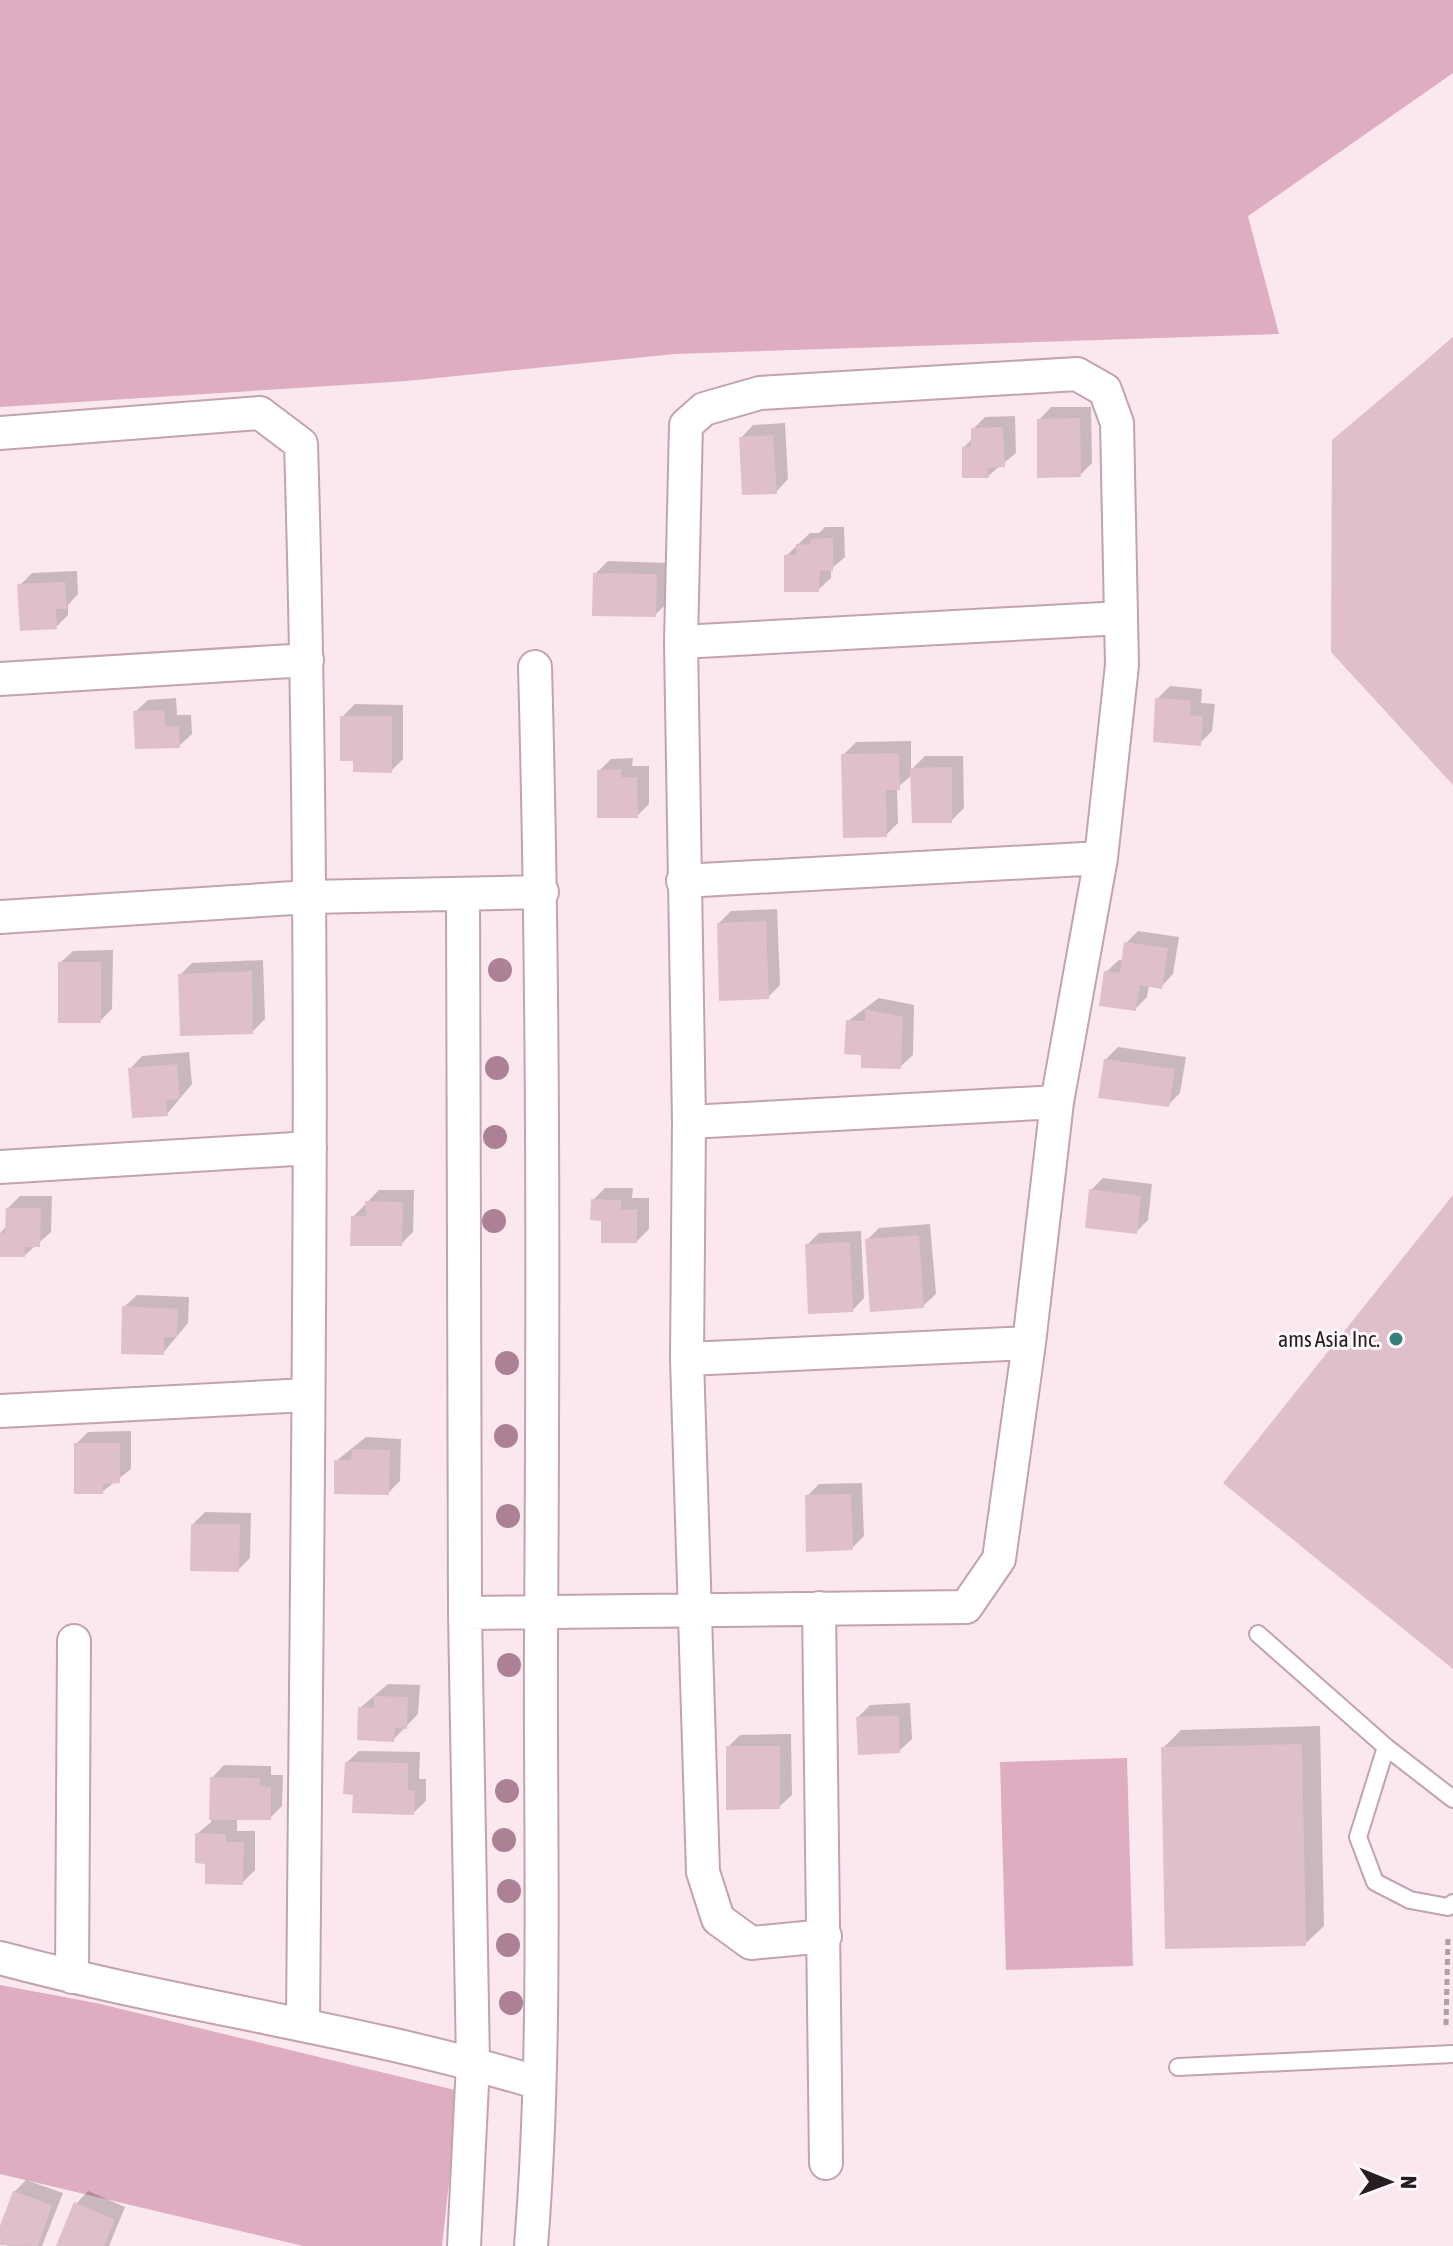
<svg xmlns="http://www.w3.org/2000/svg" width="1453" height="2246" font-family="'Asap Condensed',sans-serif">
	<rect width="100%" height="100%" fill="#fbe7ee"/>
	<path fill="#dfadc1" d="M0,0H1453V73L1248,216L1279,334L675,354L407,381L0,407Z
		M1127,1758L1133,1966L1006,1970L1000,1762Z
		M0,1985L96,2003L459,2091L442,2246H303L0,2174Z"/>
	<path fill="#0003" d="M1453,337V782L1334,441Z
		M1051,407H1091L1092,463L1080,475L1039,420Z
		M1015,416L1016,453L988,476L964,447L973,438V429L985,417Z
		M785,423L788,479L776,492L741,438L753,425Z
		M825,527H844L845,557L831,569V578L818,590L786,556L810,533H819Z
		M608,561L668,563L667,603L655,615L595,574Z
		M77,571L78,594L68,605V615L56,627L20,585L32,573Z
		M1170,686L1202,689L1201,703L1215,704L1212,731L1200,743L1157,699Z
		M176,698L177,715H191L192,734L179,746L135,712L148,700Z
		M355,704L403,705V759L391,771L355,759L342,717Z
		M911,741V770L925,756H963L964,808L951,821L913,774L897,788L898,823L886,835L843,755L856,742Z
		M633,758L632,766H649V804L637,816L599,771L611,759Z
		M777,909L780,985L768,997L719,923L731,911Z
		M1138,931L1179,937L1173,974L1161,987L1149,985L1147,997L1135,1009L1106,972L1119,960H1124L1126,943Z
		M113,950L112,1009L100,1021L60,963L73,951Z
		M263,960L265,1019L252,1032L180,975L192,963Z
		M879,998L914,1005L913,1055L900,1067L863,1053L848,1021Z
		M1118,1047L1186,1057L1180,1093L1168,1105L1106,1059Z
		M189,1052L192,1084L167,1114L130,1069L142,1056Z
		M1103,1178L1152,1184L1148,1220L1136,1232L1091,1190Z
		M605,1188H633L632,1198H649V1229L637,1241L603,1219L593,1200Z
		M379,1190H414L413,1232L401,1244L353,1217Z
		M20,1196H52L51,1232L25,1255H0V1233L8,1225V1208Z
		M930,1224L936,1294L923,1306L867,1240L879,1228Z
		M861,1231L864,1298L852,1311L807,1245L819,1233Z
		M137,1295L189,1297L188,1323L163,1353L124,1307Z
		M131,1431V1469L102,1492L76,1444L88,1432Z
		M366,1437L401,1439L400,1481L388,1493L336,1461Z
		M862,1483L864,1536L852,1548L807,1496L819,1484Z
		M205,1512L251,1513L250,1558L238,1570L193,1524Z
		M388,1684L420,1685L418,1714L393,1740L360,1708Z
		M910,1703L912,1739L899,1751L858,1717L870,1705Z
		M1320,1726L1324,1926L1305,1944L1163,1748L1181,1730Z
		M791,1734L792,1795L779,1807L728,1747L740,1735Z
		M359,1751L420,1752L419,1779H426V1801L413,1813L355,1793L346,1763Z
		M224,1765L271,1766V1775H283L282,1806L270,1818H237V1831H255V1870L242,1883L207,1862L197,1834L211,1822L212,1778Z
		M26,2180L63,2193L42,2246H9L0,2243V2232L14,2192Z
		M88,2191L125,2207L109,2246H58L76,2204Z"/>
	<path fill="#dfbfcc" d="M1453,338V785L1331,652L1332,440Z
		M1080,418L1081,477L1037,478V419Z
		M1003,427L1005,467L988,468L989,478H962V447L971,446V428Z
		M773,435L777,494L742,495L739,437Z
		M833,538V571H820L819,592H784V555H796V544L810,545L811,539Z
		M593,573L657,574L656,617L592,616Z
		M65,582L67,609H56L57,629L20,631L17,584Z
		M1155,698L1191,700L1190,715L1203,716L1201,746L1153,742Z
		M164,710L165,727L179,726L180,748L135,749L133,711Z
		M340,716H392V773L353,772V761H340Z
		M899,753L900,790H886L887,837L843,838L841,754Z
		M952,767V823H912L910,768Z
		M621,769V777H637L638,818H597V770Z
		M766,921L769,999L719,1001L717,923Z
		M1124,942L1168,948L1162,989L1140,985L1136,1011L1099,1006L1104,971L1120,973Z
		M58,962H101V1023H58Z
		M252,971L253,1034L180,1036L178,974Z
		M865,1009L903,1017L901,1069L861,1068V1055L844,1054L846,1020L865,1021Z
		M1104,1059L1175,1069L1169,1107L1098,1098Z
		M177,1064L180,1099L166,1100L168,1116L132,1118L128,1068Z
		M1089,1189L1141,1196L1137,1234L1085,1228Z
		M1453,1195V1669L1223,1483Z
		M591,1199L621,1200V1210L637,1209V1243H601V1221L590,1220Z
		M365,1201L403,1202L402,1246H350L351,1216H366Z
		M6,1208H41L40,1247H25V1257H0V1233H5Z
		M919,1235L924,1308L870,1312L865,1239Z
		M850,1242L853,1312L808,1314L805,1244Z
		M122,1306L178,1309L177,1337H164V1355L121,1354Z
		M74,1443H120V1483L103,1484V1494H74Z
		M352,1449L390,1450L389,1495L334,1494V1460H351Z
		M851,1494L853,1550L806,1552L805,1495Z
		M191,1524H240L239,1572L190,1571Z
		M374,1696L408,1697L407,1729L395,1728L394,1742L357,1740L358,1707L374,1708Z
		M899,1715L900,1753L858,1755L856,1717Z
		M1302,1744L1306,1946L1165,1949L1161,1747Z
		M726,1746H780V1809L726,1810Z
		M345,1762L408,1763V1790H415L414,1815L352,1813L353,1795L343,1794Z
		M210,1777L260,1778V1786L271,1787V1820H209Z
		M195,1833L226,1834V1842H244L243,1885L205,1884V1864L195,1863Z
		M13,2191L52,2205L38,2246L0,2245V2226Z
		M74,2202L115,2220L104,2246H56Z"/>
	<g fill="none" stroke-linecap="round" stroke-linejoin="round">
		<g stroke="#c2a3af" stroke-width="20">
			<path id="lane" d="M1258,1634L1386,1747L1453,1799
				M1386,1747L1358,1837L1375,1882L1410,1900L1448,1907L1453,1903
				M1178,2067L1453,2054"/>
		</g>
		<g stroke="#c2a3af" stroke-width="36">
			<path id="street" d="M0,433L260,413L301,444C317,971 307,1497 303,2024
				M681,642L1121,618
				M0,679L307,660
				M683,881L1101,858
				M463,894L465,1613L473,2063L464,2246
				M0,917L309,897L542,892
				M689,1122L1057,1102
				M0,1167L310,1148
				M687,1359L1029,1343
				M0,1411L307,1395
				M819,1608L826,2163
				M465,1613L966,1607L999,1559L1029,1343L1057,1102L1101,858L1122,665L1117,423L1105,390L1077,374L760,393L704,409L686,425L681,642L689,1122L687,1359L703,1872L718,1919L751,1943L825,1936
				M0,1958C178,2006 362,2029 539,2083
				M72,1977L74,1641
				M531,2246C547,2046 540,1844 541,1643C543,1318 544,992 535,667"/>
		</g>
		<path stroke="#b09fa5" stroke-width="5" stroke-dasharray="6 4" stroke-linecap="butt" d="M1446,2025L1448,1936"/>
		<use href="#lane" stroke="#fff" stroke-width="16"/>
		<use href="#street" stroke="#fff" stroke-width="32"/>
	</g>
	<g fill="#ad8195">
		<circle cx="500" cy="970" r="12"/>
		<circle cx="497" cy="1068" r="12"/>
		<circle cx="495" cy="1137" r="12"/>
		<circle cx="494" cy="1221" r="12"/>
		<circle cx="507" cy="1363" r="12"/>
		<circle cx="506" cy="1436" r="12"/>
		<circle cx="508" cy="1516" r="12"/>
		<circle cx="509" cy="1665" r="12"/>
		<circle cx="507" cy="1791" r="12"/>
		<circle cx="504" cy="1840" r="12"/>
		<circle cx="509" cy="1891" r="12"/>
		<circle cx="508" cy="1945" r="12"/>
		<circle cx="511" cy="2003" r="12"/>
	</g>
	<circle fill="#377f7c" stroke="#fff8fb" stroke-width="3" cx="1396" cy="1339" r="8"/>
	<g text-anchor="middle" stroke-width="6" stroke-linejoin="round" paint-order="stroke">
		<g font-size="22" fill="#281d21" stroke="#fff8fb" text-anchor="end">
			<text x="1380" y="1347">ams Asia Inc.</text>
		</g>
	</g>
	<g transform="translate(1389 2182) rotate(91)" stroke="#fff8fb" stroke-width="6" paint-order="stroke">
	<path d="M0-6L14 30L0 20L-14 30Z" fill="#281d21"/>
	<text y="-12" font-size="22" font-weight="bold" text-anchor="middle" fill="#281d21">N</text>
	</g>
</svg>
